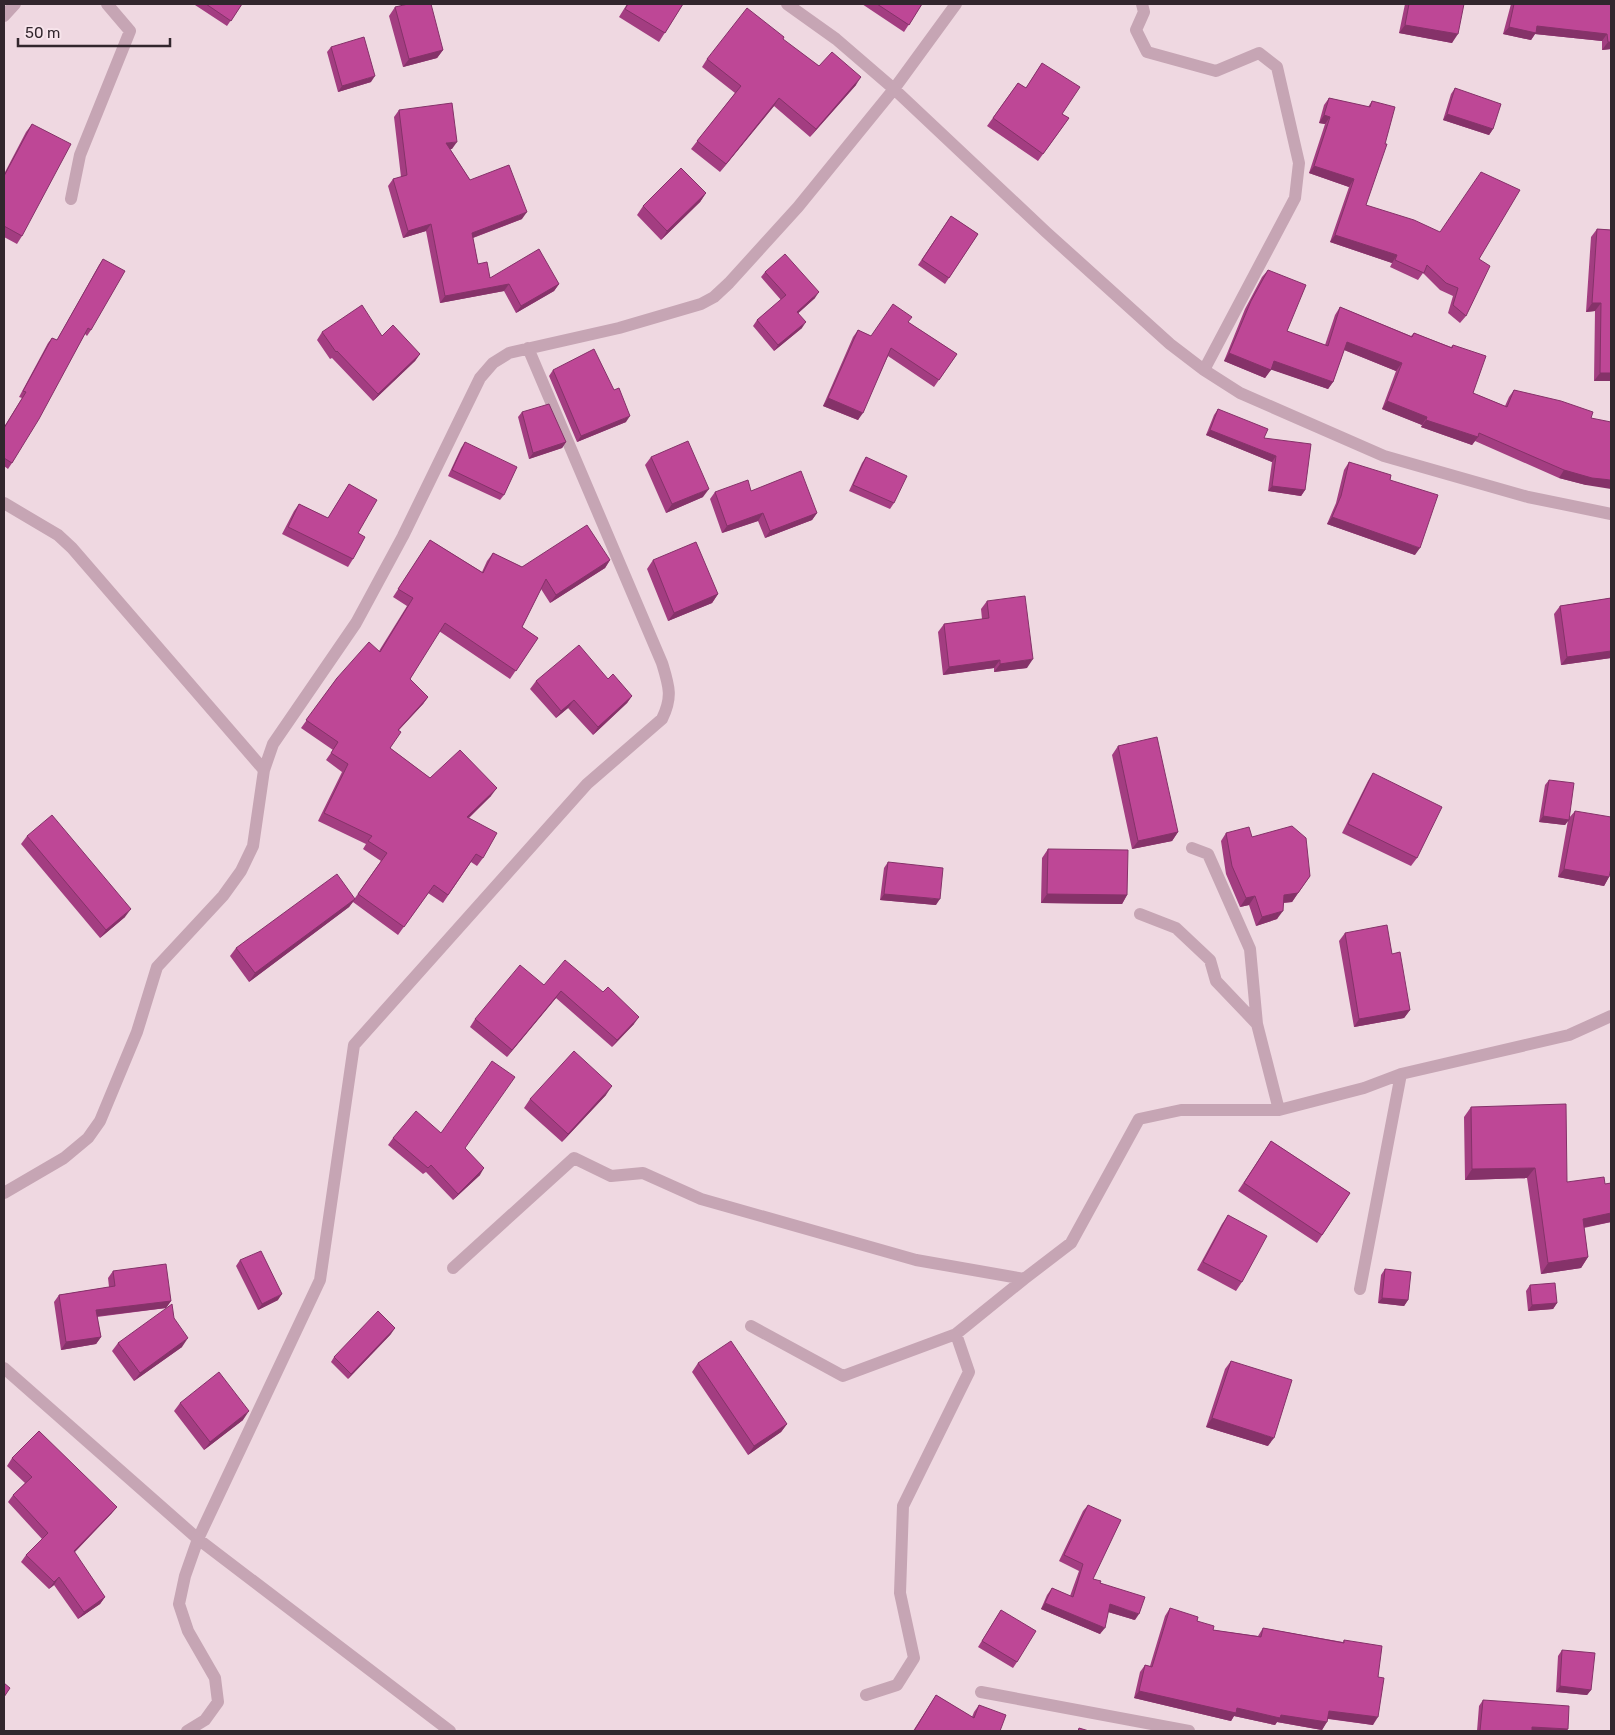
<svg xmlns="http://www.w3.org/2000/svg" width="1615" height="1735" font-family="Rubik,sans-serif">
	<rect width="100%" height="100%" fill="#efd8e1"/>
	<g fill="none" stroke-linecap="round" stroke-linejoin="round">
		<path stroke="#c6a5b4" stroke-width="12" d="M787,4L836,39L894,89L1046,232L1170,344L1204,370L1240,393L1384,456L1528,497L1611,514
			M1142,4L1144,12L1136,30L1147,52L1216,71L1259,53L1277,67L1299,163L1295,198L1204,370
			M4,16L15,4
			M71,199L80,155L130,31L107,4
			M4,503L58,535L72,548L264,770
			M1192,848L1208,854L1250,949L1257,1024
			M1140,914L1176,928L1210,960L1216,981L1257,1024L1279,1110
			M4,1193L64,1158L88,1138L100,1121L137,1032L157,967L223,896L241,871L253,846L264,770L273,744L356,623L403,536L480,378L493,363L509,353L619,328L701,304L714,297L729,283L798,207L894,89L956,4
			M453,1268L574,1158L611,1176L643,1173L701,1199L916,1260L1024,1279L1071,1243L1139,1119L1181,1110H1279L1364,1088L1401,1074L1569,1035L1611,1016
			M1360,1289L1401,1074
			M751,1326L843,1376L956,1334L1024,1279
			M4,1368L198,1539L450,1731
			M981,1692L1189,1731
			M866,1695L897,1685L914,1658L900,1593L903,1506L969,1372L956,1334
			M187,1731L205,1720L218,1702L215,1678L188,1631L179,1604L185,1576L198,1539L320,1280L354,1045L587,784L662,719C673,697 669,686 662,663L528,348"/>
	</g>
	<path fill="#a33d81" d="M196,4H242L227,26L195,5Z
		M627,4H683L659,42L619,17Z
		M862,4H922L904,32Z
		M1405,4H1464L1452,43L1399,33Z
		M1511,4H1611V49L1602,50V41L1535,34L1531,40L1503,34Z
		M395,7L443,50L437,58L403,67L389,16Z
		M783,40L819,66L856,85L810,137L774,106L720,172L691,149L735,93L702,67L707,59Z
		M331,47L371,82L338,92L327,52Z
		M1042,63L1062,114L1069,118L1038,161L987,126L1018,83L1026,88Z
		M1455,88L1493,129L1489,135L1443,120L1451,94Z
		M1329,98L1368,107L1372,101L1366,205L1479,259L1466,316L1460,323L1448,313L1453,296L1440,290L1423,273L1418,280L1390,267L1392,263L1330,242L1349,187L1309,173L1325,124L1319,123L1324,105Z
		M399,110L452,149H450L470,180L522,219L473,238L478,264L490,278L559,284L554,291L516,313L504,291L440,303L426,231L403,238L388,186L393,179L401,177L394,117Z
		M32,124L22,236L17,244L4,237V174L26,132Z
		M706,193L700,202L661,240L637,215L643,206Z
		M951,216L978,234L945,284L918,265Z
		M1597,229L1611,230V381H1594L1595,311L1586,312L1591,237Z
		M103,259L91,330L87,336L85,334L12,463L8,469L4,466V427L22,398L19,397L48,343L52,338L57,340L99,265Z
		M1268,270L1287,331L1325,345L1335,315L1340,307L1411,336L1414,333L1451,347L1453,345L1473,393L1505,406L1509,397L1514,390L1591,418L1586,485L1559,478L1475,441L1472,445L1421,427L1422,425L1382,409L1396,371L1344,350L1333,382L1328,389L1271,369L1265,378L1224,361L1245,309L1262,277Z
		M765,272L815,298L798,313L802,328L774,351L753,326L757,320L781,300L761,277Z
		M908,322L957,354L934,387L888,356L858,420L823,406L853,337L858,330L871,336Z
		M322,332L382,336L420,354L415,361L373,401L332,358L330,359L317,340Z
		M553,370L626,422L577,442L549,376Z
		M1218,409L1264,438L1305,490L1301,496L1268,491L1272,462L1206,435L1214,415Z
		M522,412L566,442L562,448L529,459L518,417Z
		M465,442L504,495L500,500L448,476L461,448Z
		M651,457L703,497L666,513L645,465Z
		M866,457L894,503L890,509L849,491L862,463Z
		M1349,462L1390,480L1415,555L1327,524L1336,503L1344,470Z
		M349,484L353,559L348,567L282,534L294,511L299,504L328,518Z
		M751,491L817,513L812,520L765,538L758,521L722,533L710,499L715,492Z
		M430,540L482,572L487,561L493,553L522,567L610,560L605,568L550,603L541,589L522,627L538,638L510,679L439,631L410,679L428,697L423,704L399,730L390,748L430,778L491,796L469,818L483,858L477,866L471,862L443,903L428,893L398,935L353,902L349,907L249,982L230,956L236,948L355,898L381,861L363,849L366,844L318,821L342,772L326,760L333,750L301,728L337,678L379,651L407,606L393,597Z
		M653,560L718,594L712,603L668,621L647,569Z
		M1611,598V658L1561,665L1554,614L1560,606Z
		M987,601L1027,668L994,672V668L943,675L938,632L944,624L982,619L981,609Z
		M608,679L632,696L627,703L593,735L568,708L556,718L530,689L536,681Z
		M1118,746L1178,832L1172,841L1132,849L1112,755Z
		M1373,773L1417,858L1411,866L1342,833L1368,781Z
		M1549,780L1569,818L1575,811L1609,877L1604,886L1558,877L1568,820L1565,825L1539,822L1545,785Z
		M1226,833L1252,837L1310,876L1292,902L1284,903L1277,919L1256,926L1249,905L1240,907L1226,874L1221,841Z
		M27,836L125,917L100,938L21,844Z
		M1048,849L1127,895L1122,904L1041,903L1042,858Z
		M888,862L936,905L880,900L884,868Z
		M1345,933L1392,954L1410,1010L1404,1018L1354,1027L1339,941Z
		M544,985L603,992L634,1024L612,1047L556,998L507,1057L470,1027L475,1019Z
		M606,1095L562,1142L524,1108L530,1099Z
		M1471,1107L1567,1182L1605,1184L1611,1183V1222L1584,1228L1588,1257L1581,1268L1541,1274L1527,1178L1465,1180L1464,1117Z
		M441,1133L465,1148L480,1175L453,1200L426,1172L423,1174L388,1145L393,1138Z
		M1271,1141L1350,1193L1317,1243L1238,1191Z
		M1228,1215L1242,1282L1236,1291L1197,1270L1222,1224Z
		M240,1260L278,1300L258,1310L236,1266Z
		M1385,1269L1408,1300L1404,1306L1378,1303L1381,1275Z
		M113,1271L171,1301L166,1308L97,1317L101,1337L96,1344L61,1350L54,1302L59,1295L109,1287L108,1278Z
		M1530,1285L1557,1303L1553,1309L1528,1311L1526,1291Z
		M174,1318L182,1347L134,1381L112,1351L118,1343Z
		M391,1334L348,1379L331,1362L334,1357Z
		M1231,1361L1268,1446L1206,1427L1225,1369Z
		M698,1363L787,1424L781,1432L748,1455L692,1372Z
		M180,1403L243,1420L204,1450L174,1411Z
		M12,1458L117,1507L111,1514L74,1553L105,1597L100,1604L78,1619L54,1585L49,1589L21,1562L26,1555L42,1539L8,1502L13,1495L25,1483L7,1466Z
		M1088,1505L1093,1579L1100,1583L1135,1620L1108,1612L1100,1634L1041,1609L1047,1595L1052,1588L1070,1596L1079,1571L1059,1561L1083,1511Z
		M1170,1608L1197,1621L1213,1630L1258,1636L1263,1628L1343,1642L1344,1640L1378,1677L1373,1725L1328,1719L1322,1730L1277,1722L1275,1725L1234,1716L1231,1721L1134,1698L1140,1672L1145,1665L1150,1666L1165,1616Z
		M1001,1610L1017,1662L1013,1668L978,1647Z
		M1562,1650L1591,1690L1587,1695L1556,1692L1558,1656Z
		M936,1695L972,1717L974,1712L979,1705L1000,1731H913Z
		M1483,1700L1568,1729L1566,1731H1477L1479,1706Z"/>
	<path fill="#853269" d="M1405,25L1458,34L1452,43L1399,33Z
		M1537,26L1607,34L1602,41L1535,34L1531,40L1503,34L1509,27Z
		M1608,42H1611V49L1602,50Z
		M443,50L437,58L403,67L409,59Z
		M375,76L371,82L338,92L342,86Z
		M861,77L856,85L810,137L816,129Z
		M779,98L774,106L720,172L726,164Z
		M1447,114L1493,129L1489,135L1443,120Z
		M1324,115L1330,117L1325,124L1319,123Z
		M457,142L452,149L441,150L446,143Z
		M1314,166L1354,179L1349,187L1309,173Z
		M706,193L700,202L661,240L667,231Z
		M527,212L522,219L467,240L472,233Z
		M431,224L426,231L403,238L408,231Z
		M1335,235L1397,255L1392,263L1330,242Z
		M509,284L504,291L440,303L445,296Z
		M559,284L554,291L516,313L521,306Z
		M819,292L815,298L793,318L797,312Z
		M1592,303H1601L1595,311L1586,312Z
		M806,322L802,328L774,351L778,345Z
		M1347,342L1402,363L1396,371L1342,349Z
		M1229,353L1271,370L1265,378L1224,361Z
		M420,354L415,361L373,401L378,394Z
		M1274,361L1333,382L1328,389L1269,369Z
		M1600,373H1611V381H1594Z
		M828,398L863,413L858,420L823,406Z
		M1387,401L1427,417L1422,425L1382,409Z
		M630,416L626,422L577,442L581,436Z
		M1426,420L1478,437L1472,445L1421,427Z
		M1210,430L1276,456L1272,462L1206,435Z
		M566,442L562,448L529,459L533,453Z
		M1564,470L1611,480V489L1586,485L1559,478Z
		M1272,486L1305,490L1301,496L1268,491Z
		M709,489L703,497L666,513L672,504Z
		M763,513L758,521L722,533L727,526Z
		M817,513L812,520L765,538L770,531Z
		M1332,517L1420,548L1415,555L1327,524Z
		M610,560L605,568L550,603L556,595Z
		M718,594L712,603L668,621L674,613Z
		M1611,651V658L1561,665L1567,657Z
		M1033,659L1027,668L994,672L1000,664Z
		M1000,660L994,668L943,675L949,667Z
		M632,696L627,703L593,735L598,727Z
		M428,697L423,704L392,737L398,730Z
		M574,700L568,708L556,718L561,711Z
		M497,788L491,796L461,825L467,817Z
		M1543,816L1569,820L1565,825L1539,822Z
		M1178,832L1172,841L1132,849L1138,841Z
		M1564,869L1609,877L1604,886L1558,877Z
		M1298,893L1292,902L1278,903L1284,895Z
		M884,894L940,899L936,905L880,900Z
		M1047,894L1127,895L1122,904L1041,903Z
		M1255,896L1249,905L1240,907L1246,898Z
		M355,899L349,907L249,982L255,973Z
		M131,909L125,917L100,938L106,930Z
		M1283,911L1277,919L1256,926L1262,917Z
		M561,991L556,998L507,1057L512,1050Z
		M1410,1010L1404,1018L1354,1027L1359,1019Z
		M639,1017L634,1024L612,1047L617,1040Z
		M612,1086L606,1095L562,1142L568,1134Z
		M484,1168L480,1175L453,1200L458,1194Z
		M1535,1168L1527,1178L1465,1180L1472,1169Z
		M1611,1213V1222L1575,1229L1583,1219Z
		M1588,1257L1581,1268L1541,1274L1548,1263Z
		M282,1294L278,1300L258,1310L262,1304Z
		M1382,1298L1408,1300L1404,1306L1378,1303Z
		M171,1301L166,1308L91,1317L96,1310Z
		M1557,1303L1553,1309L1528,1311L1532,1305Z
		M395,1328L391,1334L348,1379L351,1374Z
		M101,1337L96,1344L61,1350L66,1342Z
		M188,1338L182,1347L134,1381L140,1373Z
		M249,1411L243,1420L204,1450L210,1442Z
		M1212,1418L1274,1438L1268,1446L1206,1427Z
		M787,1424L781,1432L748,1455L754,1446Z
		M117,1507L111,1514L68,1559L74,1551Z
		M59,1577L54,1585L49,1589L54,1582Z
		M105,1597L100,1604L78,1619L84,1612Z
		M1045,1603L1105,1628L1100,1634L1041,1609Z
		M1110,1604L1139,1614L1135,1620L1105,1611Z
		M1560,1686L1591,1690L1587,1695L1556,1692Z
		M1139,1691L1237,1708L1327,1722L1322,1730L1277,1722L1275,1725L1234,1716L1231,1721L1134,1698Z
		M1329,1711L1378,1717L1373,1725L1324,1718Z
		M1532,1727L1568,1729L1566,1731H1529Z"/>
	<path fill="#be4796" stroke="#853269" d="M206,4H242L231,21Z
		M408,4H431L443,50L409,59L395,7Z
		M628,4H683L665,33L625,9Z
		M877,4H922L909,25Z
		M1409,4H1464L1458,34L1405,25Z
		M1514,4H1611V42H1608L1607,34L1537,26L1536,33L1509,27Z
		M747,8L784,37L783,39L819,66L832,52L861,77L816,129L779,98L726,164L697,141L741,86L707,59Z
		M364,37L375,76L342,86L331,47Z
		M1042,63L1080,87L1062,114L1069,118L1043,154L993,118L1018,83L1026,88Z
		M1455,88L1501,104L1493,129L1447,114Z
		M1329,98L1370,107L1372,101L1395,107L1385,144H1387L1366,205L1414,220L1440,232L1481,172L1520,190L1479,259L1490,266L1466,316L1453,305L1458,288L1446,283L1427,265L1424,273L1395,260L1397,255L1335,235L1354,179L1314,166L1330,117L1324,115Z
		M452,103L457,142L446,143L470,180L509,165L527,212L472,233L478,264L487,262L490,278L539,249L559,284L521,306L509,284L445,296L431,224L408,231L393,179L407,175L399,110Z
		M32,124L71,144L22,236L4,226V176Z
		M681,168L706,193L667,231L643,206Z
		M951,216L978,234L949,278L922,260Z
		M1597,229L1611,230V373H1600L1601,303H1592Z
		M785,254L819,292L797,312L806,322L778,345L757,320L786,295L765,272Z
		M103,259L125,271L91,330L88,328L39,419L12,463L4,458V428L26,392L23,391L52,338L57,340Z
		M1268,270L1306,285L1287,331L1328,346L1340,307L1412,337L1414,333L1452,348L1453,345L1486,356L1473,393L1507,407L1514,390L1561,401L1593,412L1591,418L1611,422V480L1592,478L1564,470L1479,433L1478,437L1426,420L1427,417L1387,401L1402,363L1347,342L1333,382L1274,361L1271,370L1229,353L1251,301Z
		M893,304L912,317L908,322L957,354L939,380L891,348L863,413L828,398L858,330L871,336Z
		M362,305L382,336L393,325L420,354L378,394L337,351L336,352L322,332Z
		M594,349L614,390L619,388L630,416L581,436L553,370Z
		M549,404L566,442L533,453L522,412Z
		M1218,409L1268,429L1264,438L1311,444L1305,490L1272,486L1276,456L1210,430Z
		M688,441L709,489L672,504L651,457Z
		M465,442L517,467L504,495L452,470Z
		M866,457L907,476L894,503L853,485Z
		M1349,462L1391,475L1390,480L1438,495L1420,548L1332,517L1341,496Z
		M801,471L817,513L770,531L763,513L727,526L715,492L748,480L751,491Z
		M349,484L377,500L358,533L365,537L353,559L288,527L299,504L328,518Z
		M587,525L610,560L556,595L546,579L522,627L538,638L516,671L445,623L410,679L428,697L398,730L401,732L390,748L430,778L460,750L497,788L467,817L497,833L483,858L476,854L448,895L434,885L404,927L358,894L387,853L368,841L372,836L324,813L348,764L331,753L338,742L306,720L337,678L369,642L380,652L413,598L398,589L430,540L483,573L493,553L522,567Z
		M696,542L718,594L674,613L653,560Z
		M1025,596L1033,659L1000,664V660L949,667L944,624L989,618L987,601Z
		M1611,598V651L1567,657L1560,606Z
		M579,645L608,679L613,674L632,696L598,727L574,700L561,711L536,681Z
		M1157,737L1178,832L1138,841L1118,746Z
		M1373,773L1442,807L1417,858L1348,824Z
		M1549,780L1574,783L1569,820L1543,816Z
		M1575,811L1611,817V868L1609,877L1564,869Z
		M52,815L131,909L106,930L27,836Z
		M1292,826L1306,838L1310,876L1298,893L1284,895L1283,911L1262,917L1255,896L1246,898L1232,866L1226,833L1249,827L1252,837Z
		M1048,849L1128,850L1127,895L1047,894Z
		M888,862L943,868L940,899L884,894Z
		M337,874L355,899L255,973L236,948Z
		M1387,925L1392,954L1400,952L1410,1010L1359,1019L1345,933Z
		M565,960L603,992L608,987L639,1017L617,1040L561,991L512,1050L475,1019L520,965L544,985Z
		M574,1051L612,1086L568,1134L530,1099Z
		M492,1061L515,1077L465,1148L484,1168L458,1194L431,1165L428,1168L393,1138L416,1111L441,1133Z
		M1566,1104L1567,1182L1604,1177L1605,1184L1611,1183V1213L1583,1219L1588,1257L1548,1263L1535,1168L1472,1169L1471,1107Z
		M1271,1141L1350,1193L1322,1235L1244,1183Z
		M1228,1215L1267,1236L1242,1282L1203,1262Z
		M261,1251L282,1294L262,1304L240,1260Z
		M166,1264L171,1301L96,1310L101,1337L66,1342L59,1295L115,1286L113,1271Z
		M1385,1269L1411,1272L1408,1300L1382,1298Z
		M1555,1283L1557,1303L1532,1305L1530,1285Z
		M172,1304L174,1318L188,1338L140,1373L118,1343Z
		M378,1311L395,1328L351,1374L334,1357Z
		M731,1341L787,1424L754,1446L698,1363Z
		M1231,1361L1292,1380L1274,1438L1212,1418Z
		M219,1372L249,1411L210,1442L180,1403Z
		M39,1431L117,1507L74,1551L105,1597L84,1612L59,1577L54,1582L26,1555L48,1533L13,1495L32,1477L12,1458Z
		M1088,1505L1121,1520L1093,1579L1101,1581L1100,1583L1145,1597L1139,1614L1110,1604L1105,1628L1045,1603L1052,1588L1073,1597L1083,1564L1064,1555Z
		M1170,1608L1198,1617L1197,1621L1214,1626L1213,1630L1261,1637L1263,1628L1344,1643V1640L1382,1646L1378,1677L1384,1678L1378,1717L1329,1711L1327,1722L1281,1715L1280,1718L1237,1708L1236,1713L1139,1691L1145,1665L1152,1667Z
		M1001,1610L1036,1631L1017,1662L982,1641Z
		M1562,1650L1595,1653L1591,1690L1560,1686Z
		M4,1683L10,1688L4,1697Z
		M936,1695L974,1718L979,1705L1006,1715L1000,1731H914Z
		M1483,1700L1569,1706L1568,1729L1532,1727V1731H1480Z
		M1079,1728L1089,1731H1078Z"/>
	<rect width="1615" height="1735" fill="none" stroke="#32262d" stroke-width="10"/>
	<path d="M18 38v8h152v-8" fill="none" stroke="#32262d" stroke-width="2.5"/>
	<text x="25" y="38" font-size="15" fill="#32262d" stroke="#f7e4eb" stroke-width="4" paint-order="stroke">50 m</text>
</svg>
